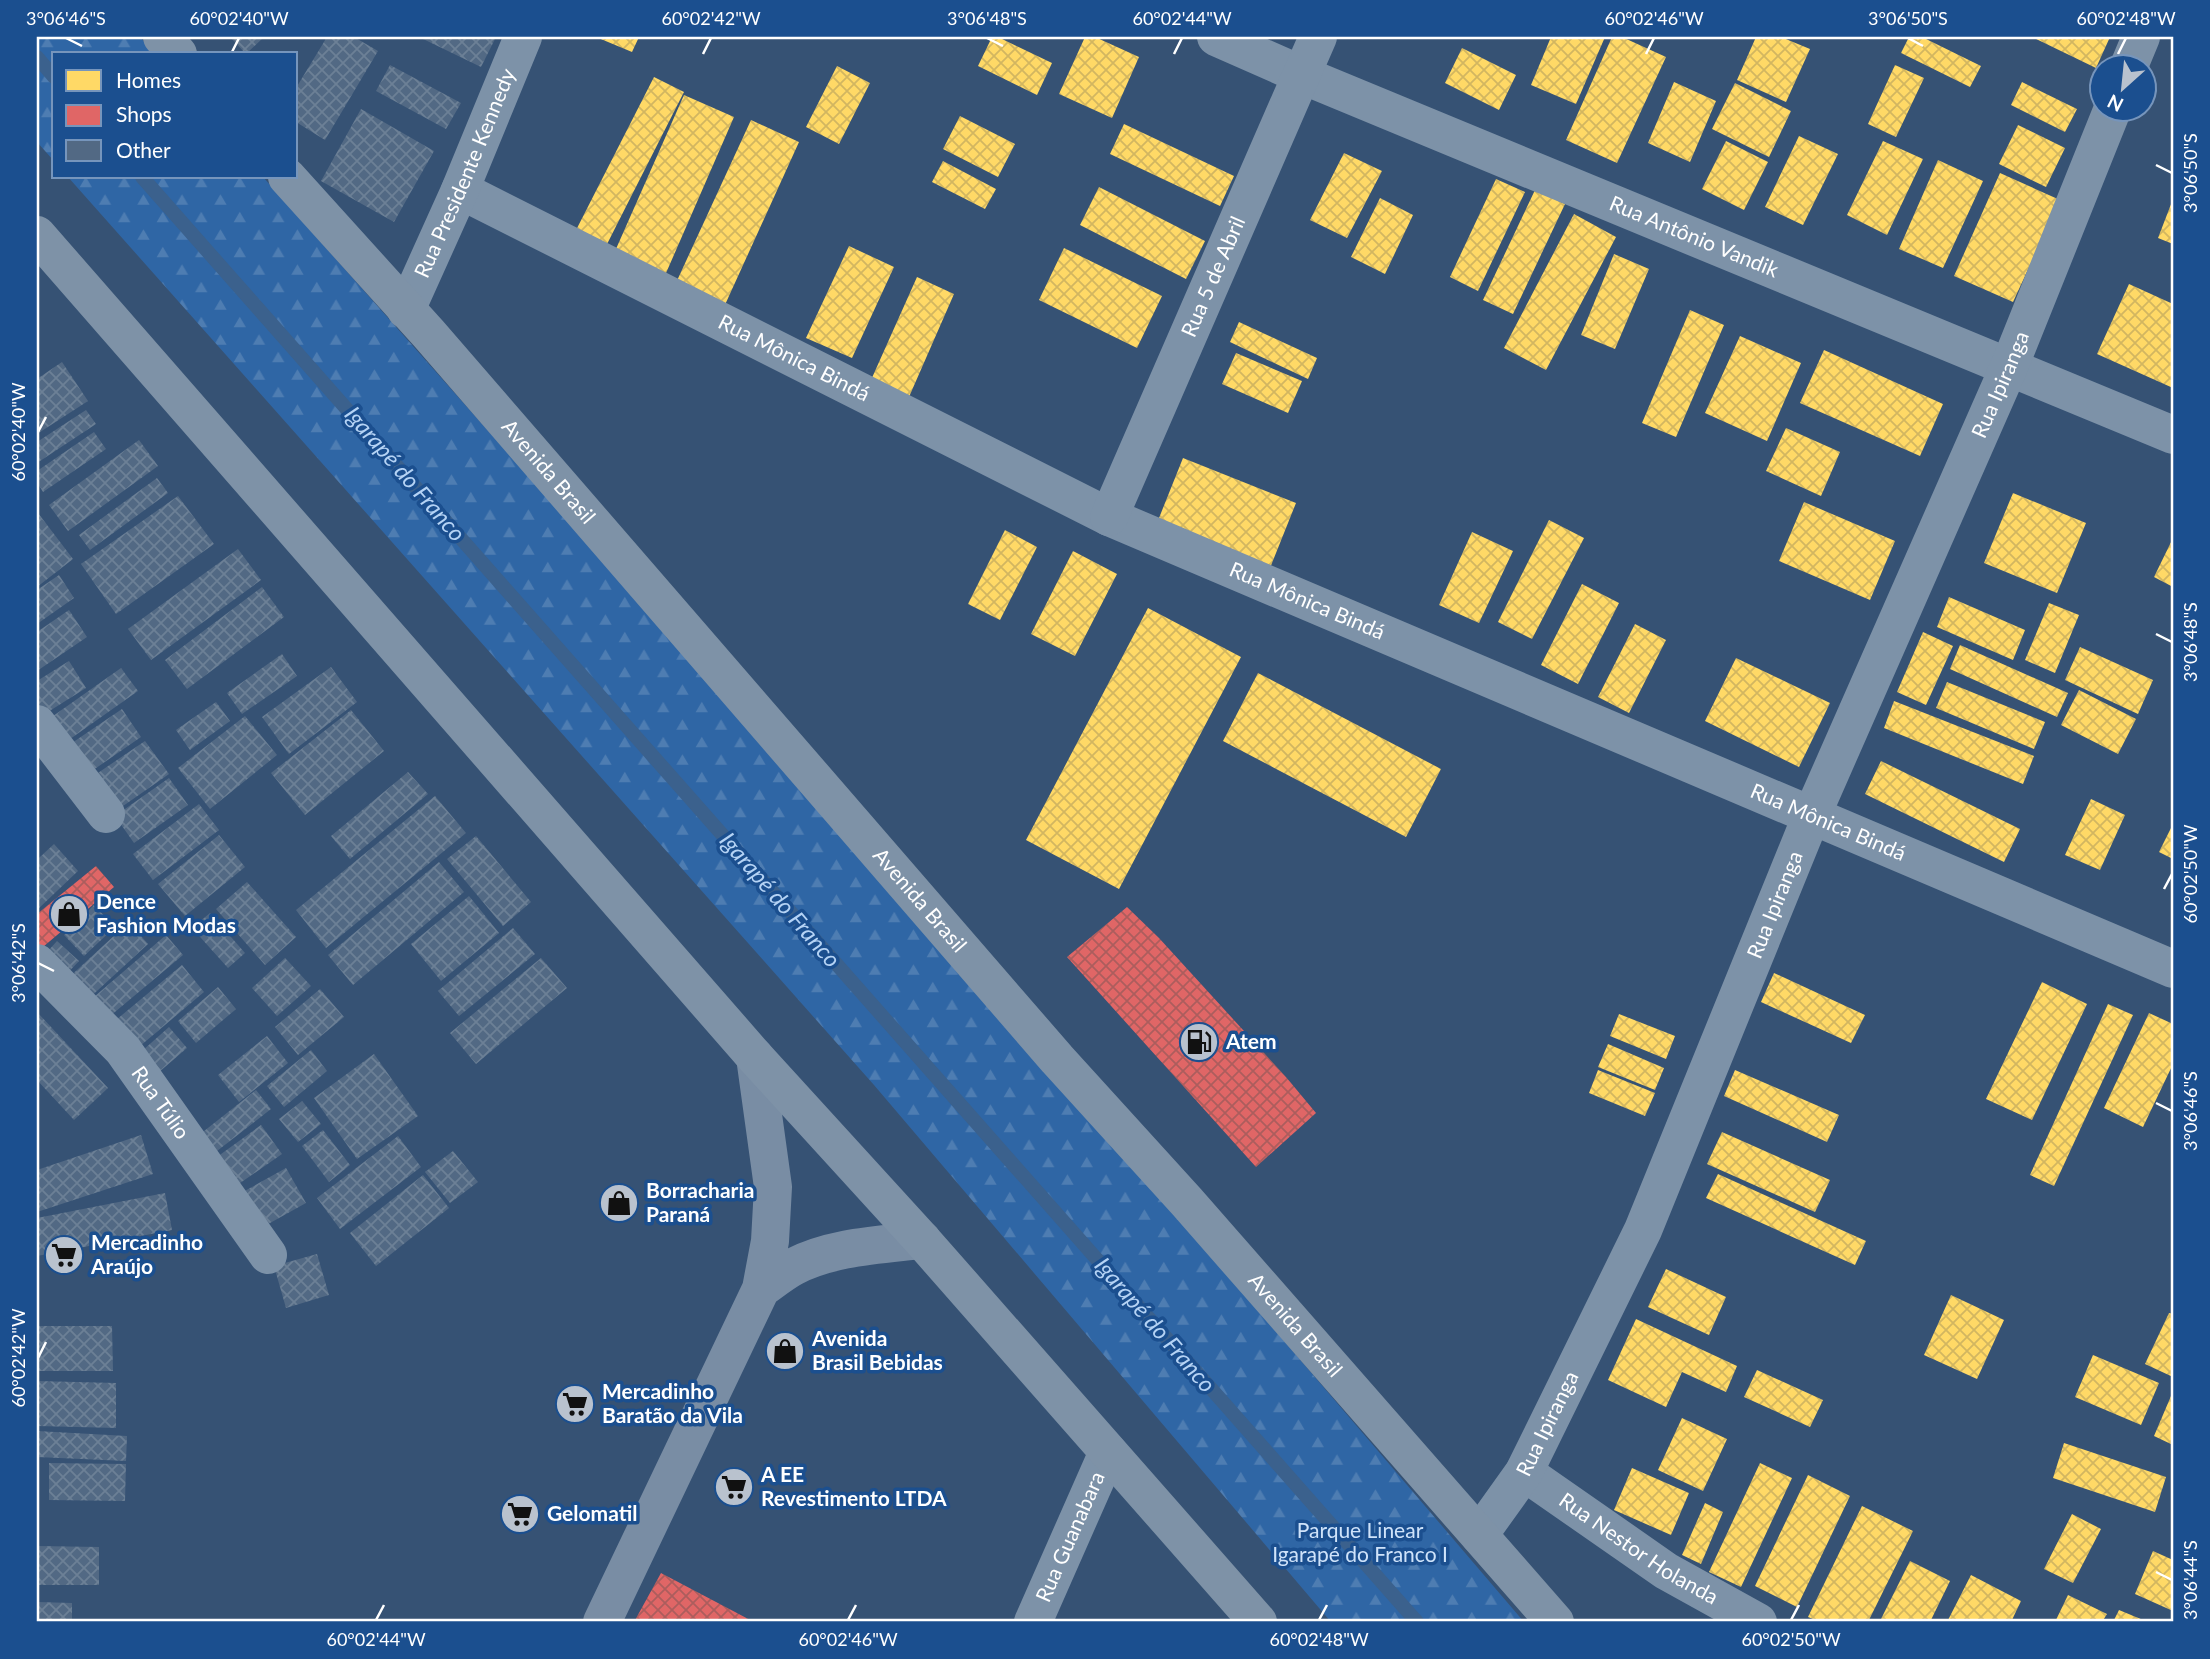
<svg xmlns="http://www.w3.org/2000/svg" width="2210" height="1659" font-family="Lato,sans-serif">
	<defs>
		<pattern id="forest-firs" width="22" height="20" patternUnits="userSpaceOnUse" patternTransform="scale(1.75)"><rect width="22" height="20" fill="#2f66a5"/><path d="M5 1l3.5 6h-7zM16 11l3.5 6h-7z" fill="#4e7db2"/></pattern>
		<pattern id="homes-cross-hatch" width="8" height="8" patternUnits="userSpaceOnUse" patternTransform="scale(1.75)"><rect width="8" height="8" fill="#ffd966"/><path d="M0 0l8 8M0 8l8-8" fill="none" stroke="#d2b660"/></pattern>
		<pattern id="shops-cross-hatch" width="8" height="8" patternUnits="userSpaceOnUse" patternTransform="scale(1.75)"><rect width="8" height="8" fill="#e06666"/><path d="M0 0l8 8M0 8l8-8" fill="none" stroke="#ac5d5d"/></pattern>
		<pattern id="building-cross-hatch" width="8" height="8" patternUnits="userSpaceOnUse" patternTransform="scale(1.75)"><rect width="8" height="8" fill="#526984"/><path d="M0 0l8 8M0 8l8-8" fill="none" stroke="#6c8096"/></pattern>
	</defs>
	<rect width="100%" height="100%" fill="#365274"/>
	<path fill="url(#forest-firs)" d="M37,37H140L155,54H54V161L37,142Z
		M68,177H263L994,1001L1524,1622H1331L874,1085Z"/>
	<path fill="url(#homes-cross-hatch)" d="M596,37H639L632,52Z
		M992,37H998L1052,63L1037,95L978,66Z
		M1085,37H1095L1139,57L1112,118L1059,94Z
		M1551,37H1605L1576,104L1531,85Z
		M1612,37H1622L1666,57L1617,163L1566,140Z
		M1756,37H1781L1810,49L1786,102L1737,80Z
		M1909,37H1922L1981,66L1970,87L1901,53Z
		M2032,37H2110L2096,68Z
		M1462,48L1516,75L1499,110L1445,83Z
		M1895,65L1924,78L1896,137L1868,124Z
		M837,66L870,83L839,144L806,127Z
		M654,77L684,92L602,254L572,238Z
		M1674,82L1716,101L1690,162L1648,143Z
		M2022,82L2077,109L2065,132L2011,105Z
		M1735,83L1791,111L1769,157L1712,129Z
		M684,95L734,117L663,280L612,258Z
		M960,116L1015,144L998,177L943,149Z
		M751,120L799,142L724,307L675,285Z
		M1124,124L1234,176L1220,206L1110,154Z
		M2018,125L2065,148L2046,187L1999,164Z
		M1799,136L1838,154L1803,225L1765,207Z
		M1726,141L1768,162L1744,210L1702,189Z
		M1883,141L1923,159L1887,235L1847,215Z
		M1344,153L1382,171L1347,238L1310,220Z
		M1938,160L1983,181L1943,268L1899,249Z
		M943,161L996,189L985,209L932,182Z
		M2000,173L2060,200L2013,302L1954,276Z
		M1496,179L1525,192L1478,291L1450,277Z
		M1099,187L1205,241L1186,279L1080,225Z
		M1535,190L1565,204L1513,314L1483,300Z
		M1380,198L1413,215L1385,274L1351,257Z
		M2173,199V244L2158,238Z
		M1574,214L1616,237L1546,370L1504,348Z
		M849,246L894,267L852,358L806,338Z
		M1064,248L1162,296L1137,348L1039,300Z
		M1614,254L1649,269L1615,349L1581,335Z
		M917,277L954,294L909,397L871,380Z
		M2129,284L2173,304V388L2097,354Z
		M1690,310L1724,325L1676,437L1642,423Z
		M1239,322L1317,358L1308,379L1230,342Z
		M1740,336L1801,363L1767,441L1705,413Z
		M1824,350L1943,404L1920,456L1800,403Z
		M1236,353L1302,381L1288,413L1222,384Z
		M1786,428L1840,452L1821,496L1766,471Z
		M1183,458L1296,503L1270,568L1157,523Z
		M2013,493L2086,523L2057,593L1984,563Z
		M1804,502L1895,541L1870,600L1779,561Z
		M1549,520L1584,538L1532,639L1498,622Z
		M1005,530L1037,547L1000,620L968,604Z
		M1472,532L1513,551L1479,623L1439,605Z
		M2173,538V587L2154,577Z
		M1073,551L1117,574L1075,656L1031,634Z
		M1582,584L1619,603L1578,684L1541,665Z
		M1949,597L2025,630L2013,660L1937,627Z
		M2049,603L2079,615L2055,673L2025,660Z
		M1148,608L1241,657L1119,889L1026,840Z
		M1635,624L1666,640L1629,713L1598,697Z
		M1923,632L1953,646L1926,705L1897,692Z
		M1960,645L2068,693L2057,717L1950,669Z
		M2080,647L2153,680L2138,714L2065,680Z
		M1736,658L1830,703L1799,767L1705,721Z
		M1258,673L1441,769L1406,837L1223,741Z
		M1947,682L2045,722L2034,749L1936,708Z
		M2079,690L2136,719L2118,754L2061,725Z
		M1894,701L2034,756L2023,784L1884,728Z
		M1881,761L2020,829L2004,862L1865,794Z
		M2091,799L2125,815L2100,870L2065,855Z
		M2173,824V859L2159,852Z
		M1774,973L1865,1015L1851,1043L1761,1002Z
		M2042,982L2087,1004L2032,1120L1986,1099Z
		M2108,1004L2133,1015L2054,1186L2030,1175Z
		M2149,1013L2173,1024V1064L2143,1127L2104,1108Z
		M1619,1014L1675,1036L1666,1059L1610,1036Z
		M1608,1044L1664,1068L1655,1090L1598,1067Z
		M1598,1070L1655,1093L1645,1116L1589,1093Z
		M1735,1070L1839,1115L1827,1142L1724,1096Z
		M1722,1132L1830,1180L1815,1212L1707,1164Z
		M1718,1174L1866,1241L1855,1265L1706,1198Z
		M1666,1269L1726,1297L1709,1335L1648,1307Z
		M1951,1295L2004,1320L1977,1379L1924,1355Z
		M2169,1313L2173,1314V1377L2145,1364Z
		M1636,1319L1737,1366L1726,1392L1682,1372L1666,1407L1608,1380Z
		M2093,1355L2159,1383L2141,1425L2075,1397Z
		M1757,1370L1823,1400L1810,1427L1744,1397Z
		M2171,1396L2173,1397V1445L2154,1436Z
		M1682,1418L1727,1439L1703,1491L1658,1470Z
		M2064,1443L2166,1477L2155,1512L2053,1478Z
		M1760,1463L1792,1478L1741,1587L1709,1572Z
		M1632,1468L1689,1493L1671,1535L1614,1510Z
		M1808,1475L1850,1496L1797,1607L1755,1586Z
		M1705,1503L1723,1512L1701,1564L1682,1555Z
		M1862,1506L1913,1531L1868,1622H1820L1808,1617Z
		M2072,1514L2101,1529L2073,1583L2044,1569Z
		M2153,1551L2173,1560V1611L2135,1594Z
		M1910,1561L1950,1581L1930,1622H1882L1880,1621Z
		M1971,1575L2021,1601L2011,1622H1947Z
		M2068,1595L2107,1614L2102,1622H2055Z
		M2119,1610L2148,1622H2113Z"/>
	<path fill="url(#shops-cross-hatch)" d="M96,866L114,887L37,952V914Z
		M1127,907L1159,938L1286,1077L1316,1113L1256,1167L1067,957Z
		M661,1573L754,1622H634Z"/>
	<g fill="none" stroke-linecap="round" stroke-linejoin="round">
		<path stroke="#3b618d" stroke-width="14" d="M37,57L54,77
			M142,177L1417,1622"/>
	</g>
	<path fill="url(#building-cross-hatch)" d="M230,37H264L246,54Z
		M327,37H354L378,51L325,140L296,122V88Z
		M419,37H496L481,67Z
		M390,65L461,103L446,129L376,91Z
		M361,109L434,151L394,222L321,181Z
		M62,362L88,401L37,434V379Z
		M86,410L96,424L37,463V442Z
		M94,432L106,449L43,492L37,482V471Z
		M139,440L158,466L68,531L49,505Z
		M157,478L168,493L90,550L79,535Z
		M178,496L214,544L116,614L81,564Z
		M38,513L73,559L37,587V515Z
		M238,549L261,580L151,660L128,629Z
		M59,575L74,598L37,624V590Z
		M262,587L284,617L187,689L165,660Z
		M69,610L87,637L37,671V632Z
		M282,654L297,676L242,714L227,693Z
		M69,661L86,688L40,717L37,711V681Z
		M331,667L357,702L289,754L262,717Z
		M121,668L138,691L63,744L46,721Z
		M216,702L230,721L190,750L176,730Z
		M122,709L141,737L86,775L66,747Z
		M351,710L384,751L305,815L271,773Z
		M245,716L277,755L210,809L178,768Z
		M145,741L169,774L113,813L89,779Z
		M408,772L428,794L350,859L331,836Z
		M169,778L188,805L134,843L115,816Z
		M435,796L466,833L326,948L296,910Z
		M199,804L219,830L153,880L133,854Z
		M219,835L245,867L185,916L158,884Z
		M476,836L531,902L503,926L447,859Z
		M54,844L78,871L37,910V860Z
		M439,862L464,892L353,985L328,955Z
		M247,882L296,937L265,965L216,909Z
		M469,896L499,933L441,981L411,944Z
		M94,905L115,927L84,956L64,935Z
		M210,913L245,953L228,968L192,928Z
		M129,922L148,944L85,1002L65,981Z
		M513,928L535,954L459,1016L438,991Z
		M166,935L183,955L103,1022L87,1003Z
		M57,941L79,961L60,981L39,961Z
		M285,958L311,986L277,1016L252,988Z
		M541,958L567,988L476,1064L450,1033Z
		M182,965L204,992L133,1052L110,1025Z
		M218,987L236,1009L196,1043L178,1021Z
		M320,989L344,1017L298,1055L275,1027Z
		M37,1012L108,1088L74,1120L37,1080Z
		M169,1027L187,1048L151,1079L133,1059Z
		M267,1036L288,1063L239,1102L218,1075Z
		M311,1050L327,1071L284,1107L267,1086Z
		M374,1054L418,1116L357,1159L314,1098Z
		M256,1090L271,1109L208,1158L194,1139Z
		M302,1101L321,1124L298,1142L279,1119Z
		M261,1125L282,1154L230,1190L210,1162Z
		M323,1130L350,1165L329,1182L302,1146Z
		M141,1135L153,1174L37,1212V1170Z
		M398,1136L421,1167L340,1229L317,1198Z
		M453,1151L478,1182L450,1203L425,1172Z
		M286,1168L306,1203L261,1228L241,1193Z
		M423,1175L449,1208L376,1266L350,1233Z
		M165,1193L172,1230L37,1256V1218Z
		M317,1254L329,1295L286,1308L274,1266Z
		M37,1326H112L113,1371H37Z
		M37,1381L116,1383V1428L37,1426Z
		M37,1431L127,1436L126,1461L37,1457Z
		M49,1463L126,1464L125,1501L49,1500Z
		M37,1546L99,1547V1585H37Z
		M37,1602L72,1603V1622H37Z"/>
	<g fill="none" stroke-linecap="round" stroke-linejoin="round">
		<g stroke="#7d92a8" stroke-width="38">
			<path id="s1" d="M1216,37L1302,75L2173,435"/>
			<path d="M2129,66L2141,37"/>
			<path id="s2" d="M460,190L1109,517L2173,969"/>
			<path id="s3" d="M406,310L460,190L523,37"/>
			<path id="s4" d="M1109,517L1318,37"/>
			<path d="M37,724L106,814"/>
			<path id="s5" d="M37,963L123,1050L268,1255"/>
			<path id="s6" d="M1524,1472L1666,1571L1758,1622"/>
			<path id="s7" d="M1479,1535L1524,1472L1643,1230L1811,817L2009,367L2113,108"/>
			<path id="s8" d="M1033,1622L1108,1452"/>
		</g>
		<path stroke="#798da4" stroke-width="38" d="M761,1289C771,1282 782,1273 793,1267C831,1247 879,1245 922,1240
			M602,1622L761,1289L770,1241L773,1187L755,1057"/>
		<g stroke="#7e92a7" stroke-width="38">
			<path d="M162,37L178,54"/>
			<path id="s9" d="M287,177L429,334L1057,1059L1187,1202L1555,1622"/>
			<path d="M37,235L755,1057L922,1240L1258,1622"/>
		</g>
	</g>
	<path fill="none" stroke="#fff" stroke-width="2.5" d="M66,38L82,46M987,38L1003,46M1908,38L1923,46M231,54L239,38M703,54L711,38M1174,54L1182,38M1646,54L1654,38M2118,54L2126,38M2156,165L2172,173M38,432L46,417M2156,634L2172,642M2164,889L2172,874M38,963L54,971M2156,1103L2172,1111M38,1358L46,1342M2156,1572L2172,1580M376,1620L384,1605M848,1620L856,1605M1319,1620L1327,1605M1791,1620L1799,1605"/>
	<defs>
		<g id="shop-disc" transform="scale(2.0125)"><circle r="9.5" fill="#b9c2ce" stroke="#1b4f8f"/><path d="M-5-2.5h2.3a2.7 3.5 0 0 1 5.4 0H5L5.5 6h-11ZM-1.5-2.5h3a1.5 2.3 0 0 0-3 0Z" fill="#111"/></g>
		<g id="fuel-disc" transform="scale(2.0125)"><circle r="9.5" fill="#b9c2ce" stroke="#1b4f8f"/><path d="M-5.5-6h7V0h2V4h1.3V-2.5L3-4.5l.8-.8L6-3V5H2.5V1h-1V6h-7ZM-4.2-4.7v3.2H.2V-4.7Z" fill="#111"/></g>
		<g id="supermarket-disc" transform="scale(2.0125)"><circle r="9.5" fill="#b9c2ce" stroke="#1b4f8f"/><path d="M-6-5.5h2.5l.6 2H6L4.5 2H-2.5L-4.4-4H-6ZM-1.5 3.2a1.3 1.3 0 1 0 .1 0ZM3 3.2a1.3 1.3 0 1 0 .1 0Z" fill="#111"/></g>
	</defs>
	<g fill-rule="evenodd">
		<use href="#shop-disc" x="69" y="914"/>
		<use href="#fuel-disc" x="1199" y="1042"/>
		<use href="#shop-disc" x="619" y="1203"/>
		<use href="#supermarket-disc" x="64" y="1255"/>
		<use href="#shop-disc" x="785" y="1351"/>
		<use href="#supermarket-disc" x="575" y="1404"/>
		<use href="#supermarket-disc" x="734" y="1487"/>
		<use href="#supermarket-disc" x="520" y="1514"/>
	</g>
	<g text-anchor="middle" stroke-width="7" stroke-linejoin="round" paint-order="stroke">
		<g font-size="21" fill="#fff" stroke="#1b4f8f">
			<text dy="7" stroke="none"><textPath href="#s3" startOffset="149">Rua Presidente Kennedy</textPath></text>
			<text dy="7" stroke="none"><textPath href="#s1" startOffset="518">Rua Antônio Vandik</textPath></text>
			<text dy="7" stroke="none"><textPath href="#s4" startOffset="262">Rua 5 de Abril</textPath></text>
			<text dy="7" stroke="none"><textPath href="#s2" startOffset="374">Rua Mônica Bindá</textPath></text>
			<text dy="7" stroke="none"><textPath href="#s7" startOffset="1265">Rua Ipiranga</textPath></text>
			<text dy="7" stroke="none"><textPath href="#s9" startOffset="394">Avenida Brasil</textPath></text>
			<text dy="7" stroke="none"><textPath href="#s2" startOffset="942">Rua Mônica Bindá</textPath></text>
			<text dy="7" stroke="none"><textPath href="#s2" startOffset="1508">Rua Mônica Bindá</textPath></text>
			<text dy="7" stroke="none"><textPath href="#s9" startOffset="961">Avenida Brasil</textPath></text>
			<text dy="7" stroke="none"><textPath href="#s7" startOffset="698">Rua Ipiranga</textPath></text>
			<text dy="7" stroke="none"><textPath href="#s5" startOffset="187">Rua Túlio</textPath></text>
			<text dy="7" stroke="none"><textPath href="#s9" startOffset="1528">Avenida Brasil</textPath></text>
			<text dy="7" stroke="none"><textPath href="#s7" startOffset="131">Rua Ipiranga</textPath></text>
			<text dy="7" stroke="none"><textPath href="#s8" startOffset="93">Rua Guanabara</textPath></text>
			<text dy="7" stroke="none"><textPath href="#s6" startOffset="138">Rua Nestor Holanda</textPath></text>
		</g>
		<g font-size="21" font-weight="bold" fill="#fff" stroke="#1b4f8f" text-anchor="start">
			<text x="96" y="909">Dence<tspan x="96" dy="24">Fashion Modas</tspan></text>
			<text x="1226" y="1049">Atem</text>
			<text x="646" y="1198">Borracharia<tspan x="646" dy="24">Paraná</tspan></text>
			<text x="91" y="1250">Mercadinho<tspan x="91" dy="24">Araújo</tspan></text>
			<text x="812" y="1346">Avenida<tspan x="812" dy="24">Brasil Bebidas</tspan></text>
			<text x="602" y="1399">Mercadinho<tspan x="602" dy="24">Baratão da Vila</tspan></text>
			<text x="761" y="1482">A EE<tspan x="761" dy="24">Revestimento LTDA</tspan></text>
			<text x="547" y="1521">Gelomatil</text>
		</g>
		<g font-size="21" fill="#cfe3fa" stroke="#1b4f8f">
			<text x="1360" y="1538">Parque Linear<tspan x="1360" dy="24">Igarapé do Franco I</tspan></text>
		</g>
		<g font-size="23" font-style="italic" fill="#b5d3f5" stroke="#1b4f8f">
			<text transform="translate(405 474) rotate(49)" y="8">Igarapé do Franco</text>
			<text transform="translate(780 900) rotate(49)" y="8">Igarapé do Franco</text>
			<text transform="translate(1155 1325) rotate(49)" y="8">Igarapé do Franco</text>
		</g>
	</g>
	<rect width="2210" height="1659" fill="none" stroke="#1b4f8f" stroke-width="77"/>
	<rect x="52" y="52" width="245" height="126" fill="#1b4f8f" stroke="#7695bc" stroke-width="2"/>
	<rect x="66" y="70" width="35" height="21" fill="#ffd966" stroke="#7695bc" stroke-width="2"/>
	<text x="116" y="88" font-size="21" fill="#ffffff">Homes</text>
	<rect x="66" y="105" width="35" height="21" fill="#e06666" stroke="#7695bc" stroke-width="2"/>
	<text x="116" y="122" font-size="21" fill="#ffffff">Shops</text>
	<rect x="66" y="140" width="35" height="21" fill="#526984" stroke="#7695bc" stroke-width="2"/>
	<text x="116" y="158" font-size="21" fill="#ffffff">Other</text>
	<g transform="translate(2123 88) rotate(207)"><circle r="33" fill="#1b4f8f" stroke="#7695bc" stroke-width="2"/>
	<path d="M0-5L12 26L0 18L-12 26Z" fill="#b9c2ce"/>
	<text y="-10" font-size="19" font-weight="bold" text-anchor="middle" fill="#ffffff">N</text>
	</g>
	<rect x="38" y="38" width="2134" height="1582" fill="none" stroke="#fff" stroke-width="2.5"/>
	<g font-size="18" text-anchor="middle" fill="#fff">
		<text x="66" y="25">3°06'46"S</text>
		<text x="239" y="25">60°02'40"W</text>
		<text x="711" y="25">60°02'42"W</text>
		<text x="987" y="25">3°06'48"S</text>
		<text x="1182" y="25">60°02'44"W</text>
		<text x="1654" y="25">60°02'46"W</text>
		<text x="1908" y="25">3°06'50"S</text>
		<text x="2126" y="25">60°02'48"W</text>
		<text transform="translate(2191 173) rotate(-90)" y="6">3°06'50"S</text>
		<text transform="translate(19 432) rotate(-90)" y="6">60°02'40"W</text>
		<text transform="translate(2191 642) rotate(-90)" y="6">3°06'48"S</text>
		<text transform="translate(2191 874) rotate(-90)" y="6">60°02'50"W</text>
		<text transform="translate(19 963) rotate(-90)" y="6">3°06'42"S</text>
		<text transform="translate(2191 1111) rotate(-90)" y="6">3°06'46"S</text>
		<text transform="translate(19 1358) rotate(-90)" y="6">60°02'42"W</text>
		<text transform="translate(2191 1580) rotate(-90)" y="6">3°06'44"S</text>
		<text x="376" y="1646">60°02'44"W</text>
		<text x="848" y="1646">60°02'46"W</text>
		<text x="1319" y="1646">60°02'48"W</text>
		<text x="1791" y="1646">60°02'50"W</text>
	</g>
</svg>
